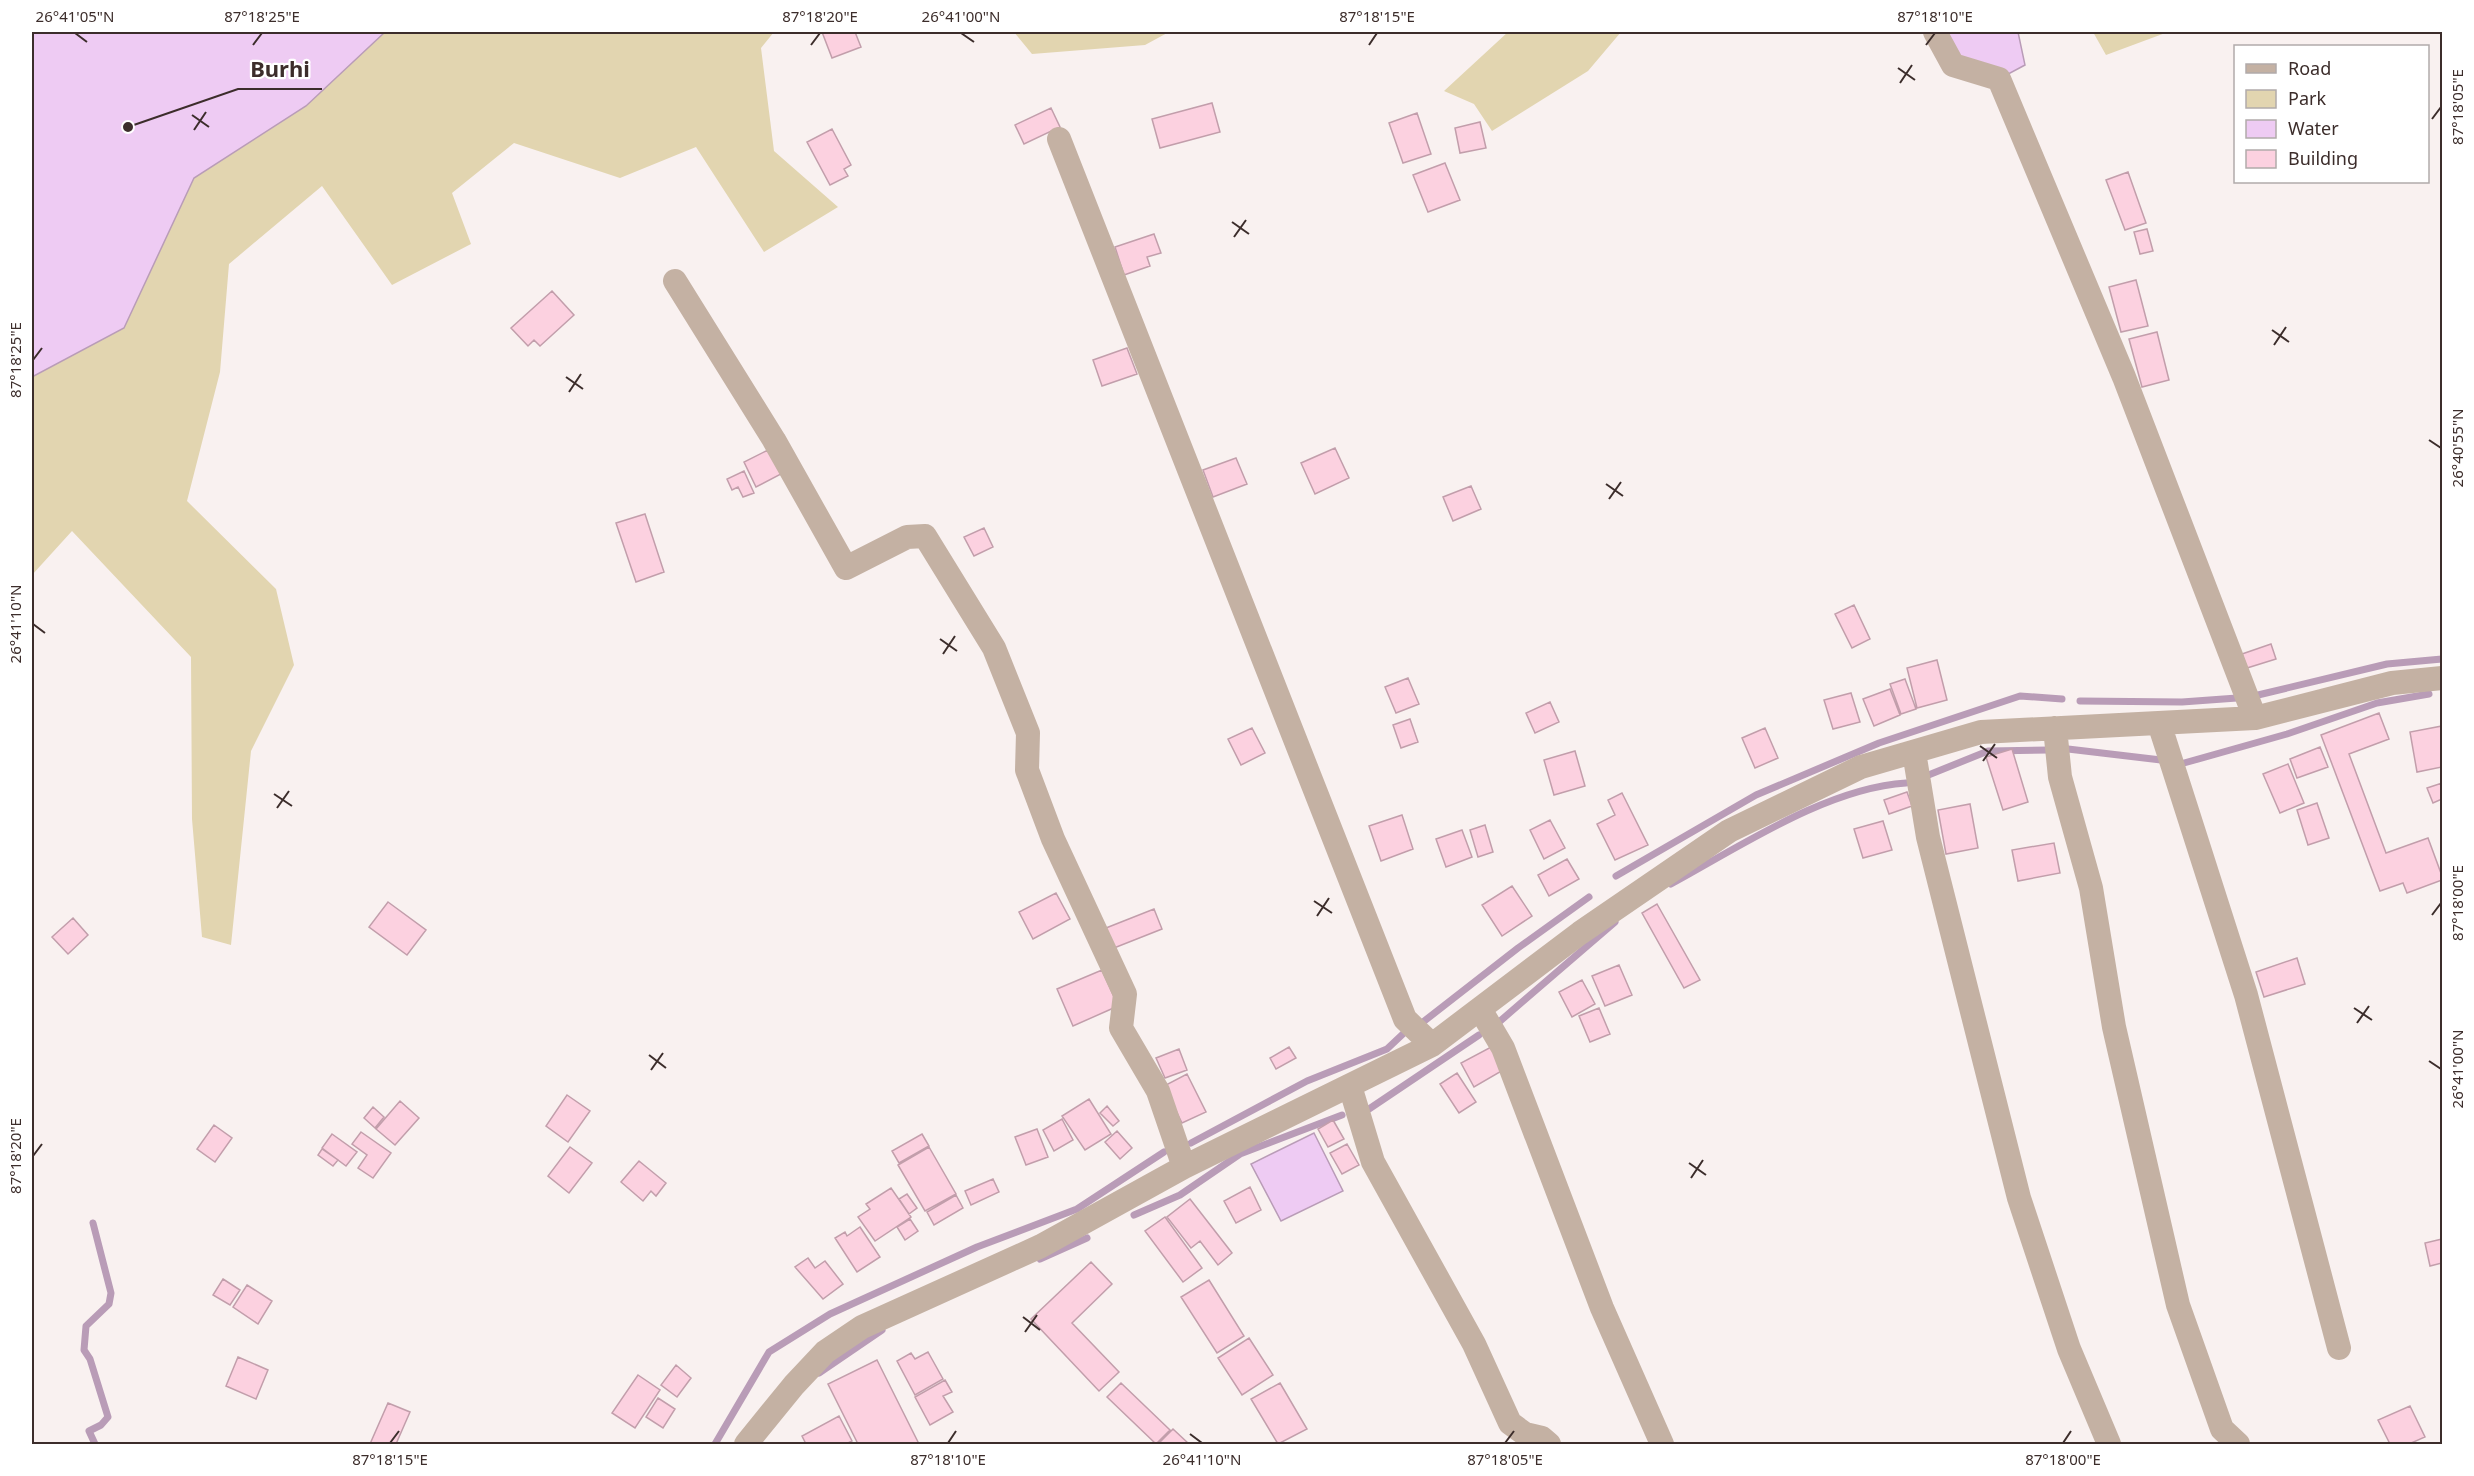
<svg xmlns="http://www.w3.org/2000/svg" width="2474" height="1476" font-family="'Noto Sans',sans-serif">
	<rect width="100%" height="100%" fill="#f9f1f0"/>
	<path fill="#e2d5b0" d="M385,32H774L761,48L774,151L838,207L764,252L696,147L620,178L514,143L452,193L471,244L392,285L322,186L229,264L220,372L187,501L276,589L294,665L251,751L231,945L202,937L192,819L191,657L72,531L32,575V377L123,328L194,178L306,106Z
		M1014,32H1169L1145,45L1032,54Z
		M1508,32H1621L1588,71L1492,131L1474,104L1444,91Z
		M2093,32H2168L2106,55Z"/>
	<path fill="#eecbf3" stroke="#b99cb7" stroke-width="1.5" d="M32,32H385L306,106L194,178L124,328L32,377Z
		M1935,32H2018L2025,65L1999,79L1953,65Z
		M1314,1133L1343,1191L1281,1221L1251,1164Z"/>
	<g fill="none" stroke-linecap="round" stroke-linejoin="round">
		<path stroke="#b99cb7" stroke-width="7" d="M2258,695L2387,664L2442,659
			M2080,701L2182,702L2237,698
			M2068,749L2161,760
			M2184,763L2287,734L2377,703L2429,694
			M1926,776L1988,751L2049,750
			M1616,876L1756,795L1879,743L2020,696L2062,699
			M1671,884C1741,846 1827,788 1906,783
			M1423,1022L1518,948L1589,897
			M1499,1022L1615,922
			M1369,1109L1479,1035
			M1191,1143L1307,1081L1387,1049L1405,1032
			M1134,1215L1180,1195L1240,1154L1342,1115
			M93,1223L111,1293L109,1304L86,1326L84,1350L90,1359L108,1417L101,1425L89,1431L95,1444
			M1040,1259L1087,1238
			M819,1373L882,1330
			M715,1444L769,1352L830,1314L977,1247L1077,1209L1164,1152"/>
	</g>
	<path fill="#fcd1e0" stroke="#c29eab" stroke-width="1.5" d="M822,32H855L861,47L832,58Z
		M1212,103L1220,132L1160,148L1152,119Z
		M1051,108L1060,127L1024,144L1015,125Z
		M1417,113L1431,154L1403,163L1389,123Z
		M1480,122L1486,148L1460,153L1455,128Z
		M832,129L851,165L844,169L848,176L830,185L807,142Z
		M1445,163L1460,200L1428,212L1413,175Z
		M2128,172L2146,223L2125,230L2106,180Z
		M2147,229L2153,251L2140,254L2134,232Z
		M1154,234L1161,253L1147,257L1150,266L1124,275L1115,247Z
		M2136,280L2148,326L2121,332L2109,287Z
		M552,291L574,315L540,346L534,340L528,346L511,328Z
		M2157,332L2169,380L2142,387L2129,339Z
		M1127,348L1137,374L1102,386L1093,360Z
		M1335,448L1349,478L1315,494L1301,463Z
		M768,450L781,474L756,487L744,462Z
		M1236,458L1247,484L1213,497L1203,470Z
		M744,471L754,493L743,497L738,487L732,490L727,479Z
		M1471,486L1481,509L1453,521L1443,497Z
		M645,514L664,572L636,582L616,523Z
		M984,528L993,547L974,556L964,537Z
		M1854,605L1870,639L1852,648L1835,614Z
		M2271,644L2276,659L2247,668L2242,654Z
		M1937,660L1947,700L1917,708L1907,668Z
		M1408,678L1419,704L1396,713L1385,687Z
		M1905,679L1916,709L1901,714L1890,684Z
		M1890,689L1900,715L1874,726L1863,699Z
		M1851,693L1860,722L1833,729L1824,700Z
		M1550,702L1559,722L1535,733L1526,713Z
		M2379,713L2389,739L2349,754L2386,853L2428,838L2442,876V880L2407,893L2403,883L2380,891L2321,735Z
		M1410,719L1418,742L1401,748L1393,725Z
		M2442,726V767L2417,772L2410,732Z
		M1252,728L1265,753L1241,765L1228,739Z
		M1765,728L1778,758L1755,768L1742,738Z
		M2320,747L2328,767L2297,778L2290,759Z
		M2012,749L2028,802L2003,810L1986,757Z
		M1575,751L1585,786L1554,795L1544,760Z
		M2288,764L2304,803L2280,813L2263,774Z
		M2442,783V799L2433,803L2427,788Z
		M1907,792L1912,806L1889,814L1884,800Z
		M1622,793L1648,845L1615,860L1597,824L1615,815L1608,800Z
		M2317,803L2329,838L2308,845L2297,810Z
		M1970,804L1978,848L1946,854L1938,810Z
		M1402,815L1413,849L1381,861L1369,826Z
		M1550,820L1565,848L1544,859L1530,830Z
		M1883,821L1892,850L1863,858L1854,829Z
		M1485,825L1493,852L1478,857L1470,830Z
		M1462,830L1472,857L1446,867L1436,839Z
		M2054,843L2060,873L2018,881L2012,850Z
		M1567,859L1579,879L1549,896L1538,875Z
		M1512,886L1532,916L1502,936L1482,905Z
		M1056,893L1070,919L1033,939L1019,912Z
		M388,902L426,930L407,955L369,927Z
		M1657,904L1700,980L1684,988L1642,913Z
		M1154,909L1162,929L1114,948L1106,928Z
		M73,918L88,935L68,954L52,937Z
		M2297,958L2305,984L2264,997L2256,972Z
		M1619,965L1632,995L1605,1006L1592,976Z
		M1102,970L1118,1006L1073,1026L1057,989Z
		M1582,980L1595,1004L1572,1017L1559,992Z
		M1599,1008L1610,1034L1590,1042L1579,1016Z
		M1493,1046L1505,1069L1474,1087L1461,1063Z
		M1289,1047L1296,1058L1276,1069L1270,1058Z
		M1179,1049L1187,1070L1165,1078L1156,1058Z
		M1457,1073L1476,1102L1459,1113L1440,1084Z
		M1187,1074L1206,1112L1182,1123L1164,1086Z
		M567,1095L590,1111L568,1142L546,1126Z
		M1089,1099L1111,1134L1085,1150L1062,1116Z
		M400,1101L419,1118L395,1145L376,1129Z
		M1107,1106L1119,1121L1113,1126L1100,1113Z
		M373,1107L384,1117L375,1128L364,1118Z
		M1062,1119L1073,1140L1054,1151L1043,1130Z
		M1333,1120L1344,1139L1328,1147L1318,1129Z
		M214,1125L232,1138L215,1162L197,1149Z
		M1037,1129L1048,1157L1026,1165L1015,1137Z
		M1117,1131L1132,1148L1120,1159L1105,1142Z
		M361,1132L391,1153L373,1178L358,1168L367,1155L352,1144Z
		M332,1134L357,1152L346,1166L322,1148Z
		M922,1134L929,1146L899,1163L892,1151Z
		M1347,1144L1359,1165L1342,1174L1330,1153Z
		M570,1147L592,1163L569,1193L548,1176Z
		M929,1147L956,1194L925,1211L898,1165Z
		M322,1149L338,1160L333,1166L318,1155Z
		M639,1161L666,1183L656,1196L651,1191L643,1201L621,1182Z
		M993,1179L999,1192L971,1205L965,1191Z
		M1250,1187L1261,1210L1236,1223L1224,1201Z
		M891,1188L911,1217L875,1241L858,1217L870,1209L866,1204Z
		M907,1194L917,1208L909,1214L899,1199Z
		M956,1195L963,1208L934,1225L927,1212Z
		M1190,1199L1232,1253L1218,1265L1200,1241L1191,1248L1167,1217Z
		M1165,1217L1202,1268L1183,1282L1145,1231Z
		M910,1219L918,1231L905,1240L897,1227Z
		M860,1227L880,1257L857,1272L835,1238L845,1232L847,1236Z
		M2442,1239V1263L2430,1266L2425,1243Z
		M808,1258L815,1268L825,1261L843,1284L823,1299L795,1267Z
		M1091,1262L1112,1284L1072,1323L1119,1372L1099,1391L1031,1319Z
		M223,1279L240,1290L230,1305L213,1295Z
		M1209,1280L1244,1336L1217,1353L1181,1297Z
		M247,1285L272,1301L258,1324L233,1307Z
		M1249,1338L1273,1375L1242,1395L1218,1358Z
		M928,1352L943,1379L915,1395L897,1361L911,1353L915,1359Z
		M238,1357L268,1370L256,1399L226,1386Z
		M877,1360L919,1444H858L828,1384Z
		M676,1365L691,1378L677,1397L661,1385Z
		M638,1375L660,1390L635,1428L612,1413Z
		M945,1380L952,1392L943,1396L953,1412L930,1425L915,1397Z
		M1121,1383L1170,1430L1156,1444L1107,1397Z
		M1280,1383L1307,1429L1278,1444L1251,1399Z
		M658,1398L675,1409L663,1428L646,1417Z
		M388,1403L410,1412L396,1444H370Z
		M2410,1406L2425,1437L2409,1444H2390L2378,1420Z
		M839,1416L852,1441L846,1444H806L802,1436Z
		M1173,1429L1189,1444H1158Z"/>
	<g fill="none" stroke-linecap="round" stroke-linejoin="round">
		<path stroke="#c4b1a3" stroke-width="24" d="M1935,32L1953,65L1999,79L2124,377L2255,718
			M1059,139L1405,1019L1432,1045
			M675,281L774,440L846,568L907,537L925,536L994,648L1028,733L1027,770L1053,839L1125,994L1121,1028L1158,1091L1184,1167
			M2159,723L2246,995L2339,1348
			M2055,728L2060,777L2091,888L2114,1027L2178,1305L2222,1429L2238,1444
			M1914,752L1928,837L2019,1198L2069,1349L2109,1444
			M1480,1009L1503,1048L1602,1308L1662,1444
			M1350,1086L1373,1162L1474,1344L1510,1423L1525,1434L1542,1438L1549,1444
			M746,1444L794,1385L825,1352L862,1327L1041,1246L1184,1167L1432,1045L1580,933L1729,831L1861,767L1981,732L2255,718L2392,683L2442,678"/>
	</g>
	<path fill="none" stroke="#3c2d2b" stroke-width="2" d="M75,33L87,42M961,33L974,42M253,45L262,33M811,45L820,33M1369,45L1377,33M1926,45L1935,33M1898,68L1915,80M1900,83L1912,65M192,115L209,127M2432,119L2441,107M194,130L206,112M1232,222L1249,234M1234,237L1246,220M2272,330L2289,342M2274,345L2286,327M33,360L42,348M566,377L583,389M569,392L581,374M2429,440L2441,448M1606,484L1623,496M1609,499L1621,482M33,624L45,633M940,639L957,651M943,654L955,636M1980,746L1997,758M1983,761L1995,744M274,794L292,806M277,808L289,791M1314,901L1332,913M2432,915L2441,903M1317,916L1329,898M2354,1008L2372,1020M2357,1023L2369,1006M649,1055L666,1068M2429,1061L2441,1069M651,1070L663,1053M33,1156L42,1144M1689,1163L1706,1175M1691,1178L1703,1160M1023,1317L1040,1330M1025,1332L1037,1315M1190,1434L1202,1443M390,1443L399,1431M948,1443L956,1431M1505,1443L1514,1431M2063,1443L2071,1431"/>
	<path fill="none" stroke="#3c2d2b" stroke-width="2" d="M128 127L238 89H322"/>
	<circle fill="#3c2d2b" stroke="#fff" stroke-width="2" cx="128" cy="127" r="6"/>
	<g font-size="22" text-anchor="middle" font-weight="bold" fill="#3c2d2b" stroke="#fff" stroke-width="4.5" stroke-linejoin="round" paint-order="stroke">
		<text x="280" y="77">Burhi</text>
	</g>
	<rect width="2474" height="1476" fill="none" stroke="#ffffff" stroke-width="66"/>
	<rect x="2234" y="45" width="195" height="138" fill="#ffffff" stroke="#b1abaa" stroke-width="1.5"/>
	<rect x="2246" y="64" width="30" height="9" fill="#c4b1a3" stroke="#b1abaa" stroke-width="1.5"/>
	<text x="2288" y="75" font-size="18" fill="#3c2d2b">Road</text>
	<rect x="2246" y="90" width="30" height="18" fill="#e2d5b0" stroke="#b1abaa" stroke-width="1.5"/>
	<text x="2288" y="105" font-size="18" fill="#3c2d2b">Park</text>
	<rect x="2246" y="120" width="30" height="18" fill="#eecbf3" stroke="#b1abaa" stroke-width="1.5"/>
	<text x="2288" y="135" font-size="18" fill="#3c2d2b">Water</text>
	<rect x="2246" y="150" width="30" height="18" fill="#fcd1e0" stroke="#b1abaa" stroke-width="1.5"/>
	<text x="2288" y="165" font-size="18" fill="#3c2d2b">Building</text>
	<rect x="33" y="33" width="2408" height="1410" fill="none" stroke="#3c2d2b" stroke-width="2"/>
	<g font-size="15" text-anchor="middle" fill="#3c2d2b">
		<text x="75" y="22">26°41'05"N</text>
		<text x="262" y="22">87°18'25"E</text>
		<text x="820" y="22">87°18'20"E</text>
		<text x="961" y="22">26°41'00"N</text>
		<text x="1377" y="22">87°18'15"E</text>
		<text x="1935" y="22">87°18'10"E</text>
		<text transform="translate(2458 107) rotate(-90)" y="5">87°18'05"E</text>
		<text transform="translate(16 360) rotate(-90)" y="5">87°18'25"E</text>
		<text transform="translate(2458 448) rotate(-90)" y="5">26°40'55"N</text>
		<text transform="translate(16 624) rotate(-90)" y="5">26°41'10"N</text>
		<text transform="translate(2458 903) rotate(-90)" y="5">87°18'00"E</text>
		<text transform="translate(2458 1069) rotate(-90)" y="5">26°41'00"N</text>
		<text transform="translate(16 1156) rotate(-90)" y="5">87°18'20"E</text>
		<text x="390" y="1465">87°18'15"E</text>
		<text x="948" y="1465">87°18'10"E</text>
		<text x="1202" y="1465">26°41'10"N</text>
		<text x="1505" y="1465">87°18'05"E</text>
		<text x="2063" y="1465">87°18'00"E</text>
	</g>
</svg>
